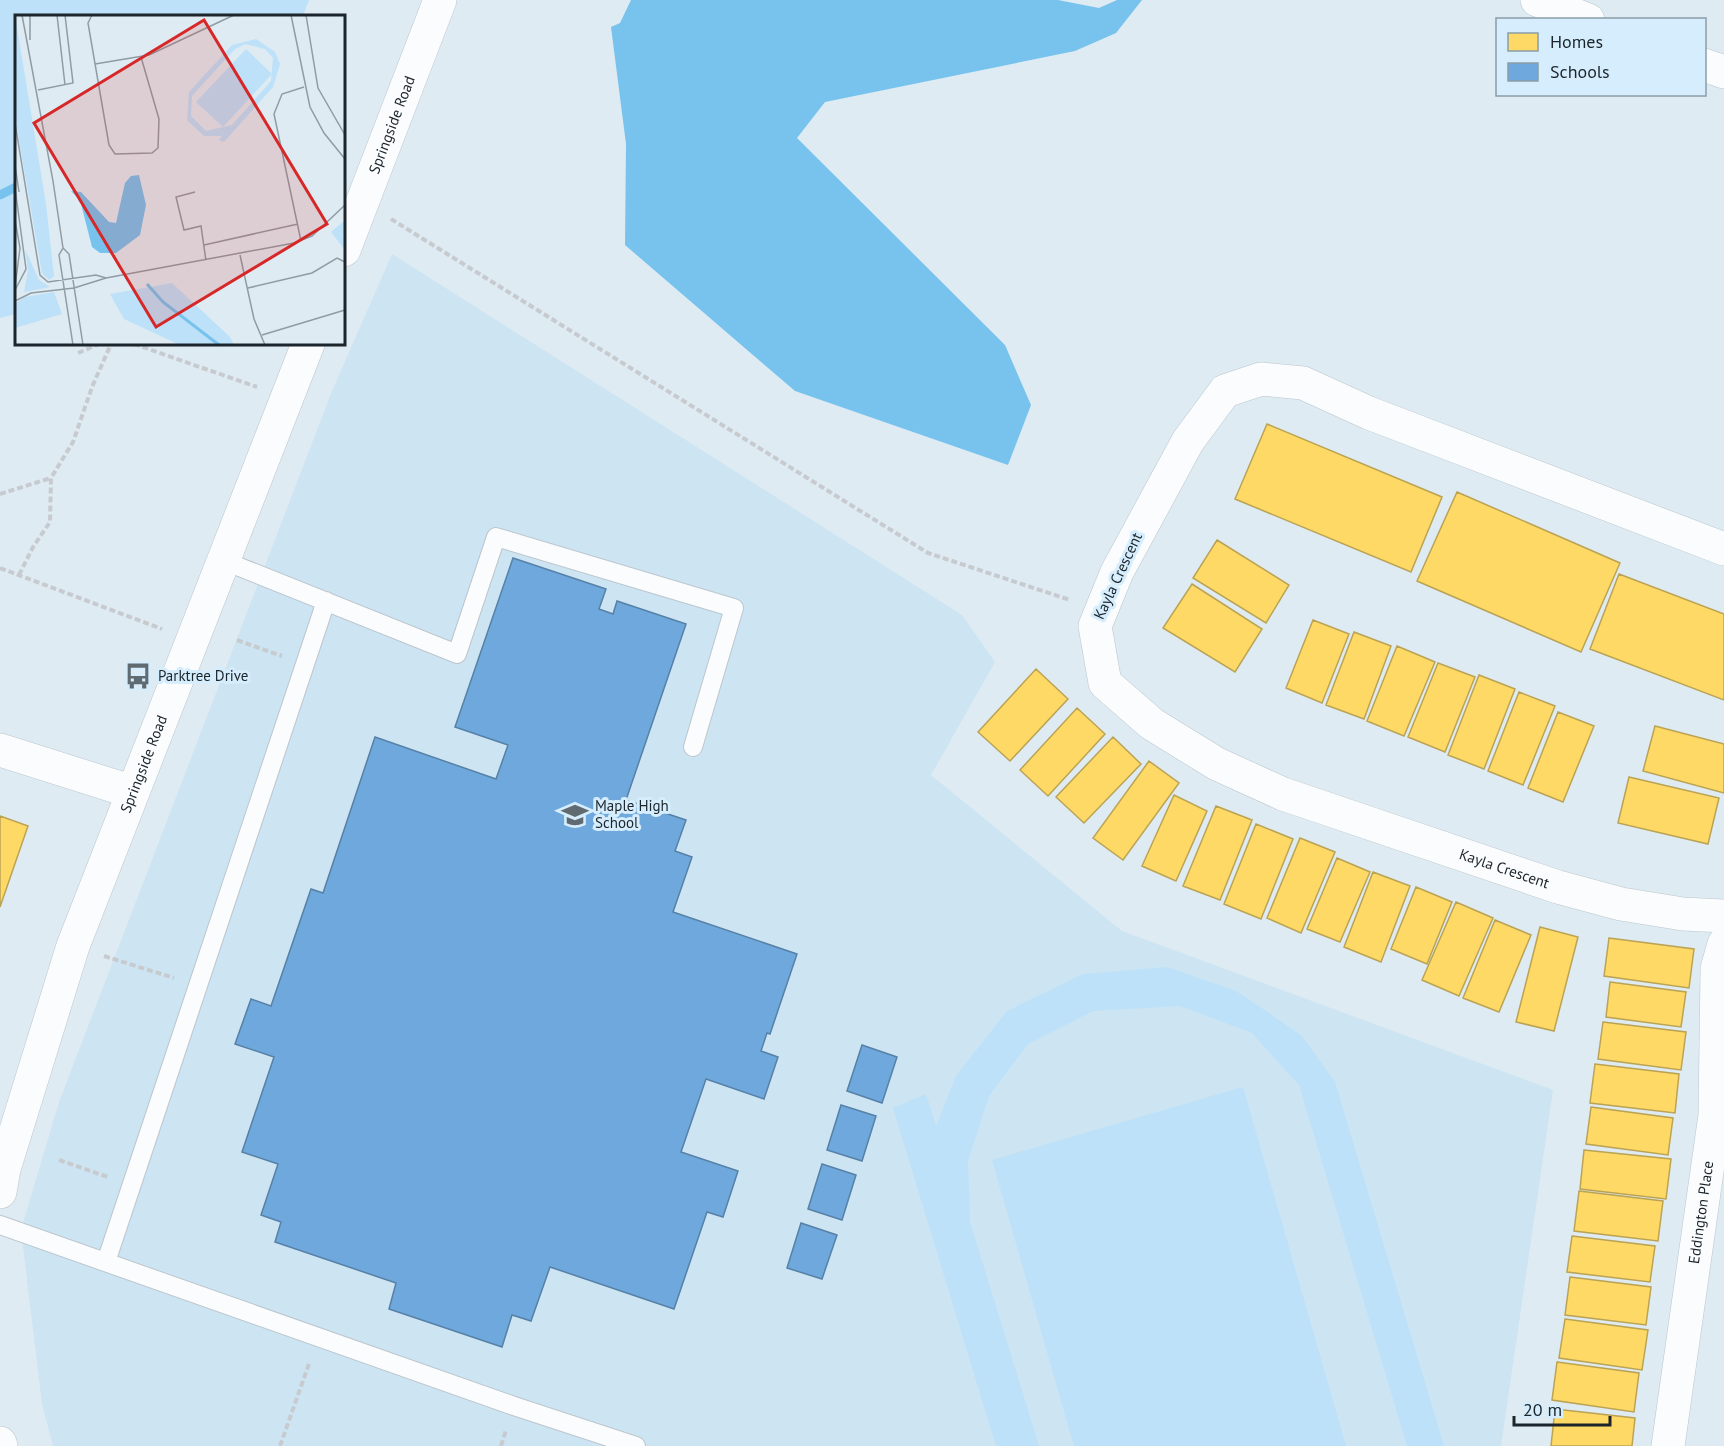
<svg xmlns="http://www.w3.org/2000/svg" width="1724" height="1446" font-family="'PT Sans',sans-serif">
	<rect width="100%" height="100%" fill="#deebf3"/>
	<path fill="#cde4f2" d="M392,254L962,615L995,662L931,775L1122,931L1553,1090L1501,1446H53L42,1404L21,1230L59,1102L332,391Z"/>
	<path fill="#bce1f8" d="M0,0H309L303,16H16V314L0,318Z
		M1167,967L1236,991L1301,1035L1335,1082L1444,1446H1407L1299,1085L1252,1033L1180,1006L1093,1011L1028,1044L989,1096L968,1161L970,1222L1039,1446H996L893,1108L926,1094L936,1126L956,1076L1007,1011L1083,974Z
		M1243,1087L1346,1446H1074L992,1160Z"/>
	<path fill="#77c3ee" d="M631,0H1058L1099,8L1117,0H1142L1116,33L1075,51L825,102L797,138L1005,345L1031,405L1008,465L795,391L625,245L626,144L611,27L620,23Z"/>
	<path fill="#ffd966" stroke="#bba354" stroke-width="1.5" d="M1267,424L1442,497L1411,572L1235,499Z
		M1457,492L1620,563L1581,652L1417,581Z
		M1217,540L1289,585L1266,623L1193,578Z
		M1619,574L1724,614V700L1590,649Z
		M1192,584L1262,629L1235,672L1163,628Z
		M1313,620L1349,634L1322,703L1286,688Z
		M1354,632L1391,646L1364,719L1326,705Z
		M1397,646L1435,662L1404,736L1367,721Z
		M1438,663L1475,677L1445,752L1408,737Z
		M1036,669L1068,699L1010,761L978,732Z
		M1479,675L1515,689L1484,769L1448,755Z
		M1519,692L1555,706L1523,785L1488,771Z
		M1077,708L1105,734L1048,796L1020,770Z
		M1558,712L1594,726L1563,802L1528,788Z
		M1655,726L1724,744V793L1643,771Z
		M1113,737L1141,764L1084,823L1056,797Z
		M1149,761L1179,783L1123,860L1093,838Z
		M1629,777L1719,798L1708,844L1618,823Z
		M1174,795L1207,811L1176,881L1142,866Z
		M1216,806L1252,820L1220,900L1183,886Z
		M0,816L28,826L0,907Z
		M1256,824L1293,839L1261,919L1224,904Z
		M1300,838L1335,852L1301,933L1267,918Z
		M1337,858L1370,872L1340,942L1307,929Z
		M1373,872L1410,886L1381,962L1344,947Z
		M1416,887L1452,902L1427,964L1391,949Z
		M1456,902L1493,918L1459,996L1422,980Z
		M1495,920L1531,935L1499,1012L1463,998Z
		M1540,927L1578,937L1554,1031L1516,1022Z
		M1609,938L1694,949L1689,988L1604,976Z
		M1610,982L1686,992L1681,1027L1606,1017Z
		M1603,1022L1686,1032L1681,1070L1598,1059Z
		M1595,1064L1679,1074L1675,1113L1590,1103Z
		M1591,1107L1673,1118L1668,1155L1586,1144Z
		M1584,1150L1671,1159L1666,1199L1580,1189Z
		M1579,1191L1663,1201L1658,1241L1574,1231Z
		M1572,1236L1655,1246L1650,1282L1567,1272Z
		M1570,1277L1651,1287L1646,1325L1565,1315Z
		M1565,1319L1648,1330L1642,1370L1559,1358Z
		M1557,1362L1639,1373L1634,1412L1552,1400Z
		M1555,1409L1635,1418L1632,1446H1551Z"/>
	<path fill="#6fa8dc" stroke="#5681a7" stroke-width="1.5" d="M513,558L606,589L599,609L613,614L617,601L686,624L626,800L686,820L675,851L692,857L673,912L797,954L770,1034L767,1033L761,1051L778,1057L764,1099L706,1079L681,1152L738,1171L723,1217L707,1212L674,1309L550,1267L531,1321L512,1315L502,1347L389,1309L396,1283L275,1242L281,1222L261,1215L278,1164L242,1152L274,1057L235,1044L251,999L271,1006L311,889L323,893L375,737L496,779L508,745L455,727Z
		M862,1045L897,1057L882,1103L847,1091Z
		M841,1105L876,1116L862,1161L827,1150Z
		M822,1164L856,1175L842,1220L808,1209Z
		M801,1223L837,1235L822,1279L787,1268Z"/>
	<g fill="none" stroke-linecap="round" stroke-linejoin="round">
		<path stroke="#77c3ee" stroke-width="9" d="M0,195L16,187"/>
		<g stroke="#bcc6cd" stroke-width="20">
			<path id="service" d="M222,560L457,654L496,537L734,608L693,747
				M0,1225L514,1406L636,1446
				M106,1262L326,601"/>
		</g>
		<g stroke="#bcc6cd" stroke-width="34">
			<g id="minor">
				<path id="s1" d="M344,250L440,0"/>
				<path id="s2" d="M1724,549L1369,413L1303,383L1261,379L1225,391L1188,441L1117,572L1095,626L1105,683L1152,724L1217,764L1283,794L1558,887L1621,904L1683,914L1724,916"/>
				<path d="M0,750L133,792"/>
				<path id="s3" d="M0,1192L4,1169L73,946L308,344"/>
				<path d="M0,1443L1,1446"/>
				<path id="s4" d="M1668,1446L1715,1115L1717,969L1724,944"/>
			</g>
		</g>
		<g stroke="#bcc6cd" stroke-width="34">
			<path id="secondary" d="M1537,0L1588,20
				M1704,65L1724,72"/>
		</g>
		<path stroke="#c7cbcf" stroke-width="4" stroke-dasharray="6 3" stroke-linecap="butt" d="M391,219L928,553L1070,600
			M134,344L257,387
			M78,353L99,344
			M0,494L51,478
			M0,568L162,629
			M19,575L33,547L50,522L51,478L73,442L92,387L111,344
			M237,640L282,656
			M104,956L174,978
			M59,1160L108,1177
			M280,1446L310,1361
			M501,1446L506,1430"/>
		<use href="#service" stroke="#fafcfd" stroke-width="18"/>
		<use href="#minor" stroke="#fafcfd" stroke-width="33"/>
		<use href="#secondary" stroke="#fafcfd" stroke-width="33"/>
	</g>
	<defs>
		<g id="bus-bare" transform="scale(2.07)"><path d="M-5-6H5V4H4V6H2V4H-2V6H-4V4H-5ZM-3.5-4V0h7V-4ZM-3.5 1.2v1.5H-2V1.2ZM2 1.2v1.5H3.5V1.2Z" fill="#606a71" stroke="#d5edfc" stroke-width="2.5" paint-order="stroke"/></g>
		<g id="school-bare" transform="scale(2.07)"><path d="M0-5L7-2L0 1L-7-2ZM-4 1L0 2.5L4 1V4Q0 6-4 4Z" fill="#606a71" stroke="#d5edfc" stroke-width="2.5" paint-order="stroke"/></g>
	</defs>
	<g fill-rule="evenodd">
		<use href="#bus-bare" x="138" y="676"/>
		<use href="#school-bare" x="575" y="815"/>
	</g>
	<g text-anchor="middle" stroke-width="6" stroke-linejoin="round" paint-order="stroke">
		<g font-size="15" fill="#1c252b" stroke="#d5edfc">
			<text dy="5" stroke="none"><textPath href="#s1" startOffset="134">Springside Road</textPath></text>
			<text transform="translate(1118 576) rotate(-65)" y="5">Kayla Crescent</text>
			<text dy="5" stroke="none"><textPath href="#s3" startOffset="452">Springside Road</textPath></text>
			<text dy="5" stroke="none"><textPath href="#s2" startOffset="1305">Kayla Crescent</textPath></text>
			<text dy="5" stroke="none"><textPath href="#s4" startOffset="236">Eddington Place</textPath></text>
		</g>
		<g font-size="15" fill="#1c252b" stroke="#d5edfc" text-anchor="start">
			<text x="158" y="681">Parktree Drive</text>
			<text x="595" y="811">Maple High<tspan x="595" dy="17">School</tspan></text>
		</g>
	</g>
	<g transform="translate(15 15)">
		<rect width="330" height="330" fill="#deebf3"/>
		<path d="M0,0L31,189L39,261L34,265L27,258L0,102ZM241,24L260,37L265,49L258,72L209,127L204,125L207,121H189L172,105L174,77L217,30ZM230,29L250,34L258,43L256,66L217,110L191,116L176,101L177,81L220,34ZM231,34L257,59L208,112L181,87ZM330,205V235L316,217ZM10,234L24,265L35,272L9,277L13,255ZM157,268L215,322L219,330H165L109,304L95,279ZM39,277L47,299L0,313L1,288L10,282Z" fill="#bce1f8" fill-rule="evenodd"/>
		<path d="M124,160L131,190L125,220L101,238H85L77,232L65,185L56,176L66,177L94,207L101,208L110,168L116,161Z" fill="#77c3ee"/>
		<path fill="none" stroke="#77c3ee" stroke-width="3" d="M132,269L148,287L204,330"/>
		<path fill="none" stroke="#909ca3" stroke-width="1.5" d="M7,0L38,166L48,233L44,240L58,330M15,0V25M42,0L50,70M77,0L73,8L94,130L100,139L137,138L143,133L144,104L126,42M276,0L295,92L309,118L330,144M291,0L303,73L330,120M80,49L134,40L219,0M23,75L58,68L50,0M0,108L25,260L33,267L81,260L91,263M0,150L4,177M0,173L11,254L0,275M180,177L161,182L169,215L186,211L191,246M0,205L5,233L0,272M286,226L259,99L267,79L289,72M189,230L283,209M48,233L54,239L68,330M225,240L239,304L250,330M233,273L297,258L322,243L330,247M0,286L16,278L59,273L91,263L279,228L297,221L330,190M247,320L330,295"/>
		<path fill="#d62828" fill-opacity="0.15" stroke="#d62828" stroke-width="3" d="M189,5L312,209L141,312L19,108Z"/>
		<rect width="330" height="330" fill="none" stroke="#1c252b" stroke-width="3"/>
	</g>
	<rect x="1496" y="18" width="210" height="78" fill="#d5edfc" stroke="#8b9da8" stroke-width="1.5"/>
	<rect x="1508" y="33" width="30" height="18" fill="#ffd966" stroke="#8b9da8" stroke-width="1.5"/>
	<text x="1550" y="48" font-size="18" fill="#1c252b">Homes</text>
	<rect x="1508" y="63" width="30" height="18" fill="#6fa8dc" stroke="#8b9da8" stroke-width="1.5"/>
	<text x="1550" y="78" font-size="18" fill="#1c252b">Schools</text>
	<path d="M1514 1416v9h96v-9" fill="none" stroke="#1c252b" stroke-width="3"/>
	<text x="1523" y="1416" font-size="18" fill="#1c252b" stroke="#d5edfc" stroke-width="4.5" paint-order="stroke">20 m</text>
</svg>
